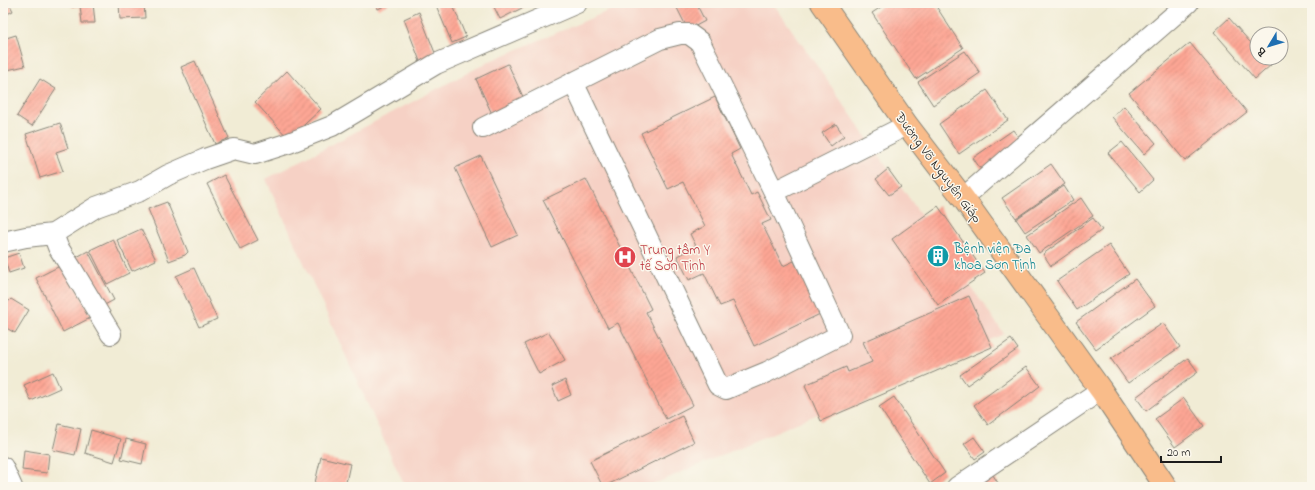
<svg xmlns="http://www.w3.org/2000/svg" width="1315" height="490" font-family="'Indie Flower',sans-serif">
	<defs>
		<pattern id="building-hatch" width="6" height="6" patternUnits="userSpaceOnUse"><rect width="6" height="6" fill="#fda694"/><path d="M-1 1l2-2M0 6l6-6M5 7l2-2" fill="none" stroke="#d88e7f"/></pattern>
	</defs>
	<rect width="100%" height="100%" fill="#fbf7ec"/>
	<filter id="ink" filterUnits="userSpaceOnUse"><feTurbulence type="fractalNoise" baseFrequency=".025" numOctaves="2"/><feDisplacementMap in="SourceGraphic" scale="8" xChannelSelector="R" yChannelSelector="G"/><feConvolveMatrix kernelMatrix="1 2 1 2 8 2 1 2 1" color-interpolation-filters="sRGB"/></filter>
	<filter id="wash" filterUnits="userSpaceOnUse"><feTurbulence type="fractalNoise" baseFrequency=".012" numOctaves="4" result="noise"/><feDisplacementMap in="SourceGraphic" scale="16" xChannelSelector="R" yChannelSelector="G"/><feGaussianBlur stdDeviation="0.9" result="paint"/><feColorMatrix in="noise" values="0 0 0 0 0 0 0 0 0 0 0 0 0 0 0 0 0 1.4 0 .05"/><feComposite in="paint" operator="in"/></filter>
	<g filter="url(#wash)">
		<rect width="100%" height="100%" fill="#f1ecd5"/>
		<path fill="#f6d1c5" d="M627,3H773L1004,334L647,487H405L266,179L490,61Z"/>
		<g id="blocks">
			<path fill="url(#building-hatch)" d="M3,3H9L13,11L3,16Z
				M72,3H93L95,23H82L80,6L72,7Z
				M119,3H144L145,18L120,19Z
				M375,3H390L378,9Z
				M435,3H452L466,37L452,43Z
				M492,3H530V4L500,19Z
				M678,3H696L705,21L688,30L675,4Z
				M887,3H934L963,48L916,79L872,13Z
				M419,12L437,58L421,64L404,19Z
				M1229,18L1257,50V58H1264L1271,65L1255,79L1214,32Z
				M16,35L25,66L3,71V39Z
				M1190,43L1247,112L1185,161L1129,93Z
				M965,51L980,73L933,105L918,82Z
				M195,61L229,138L215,144L181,67Z
				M508,64L524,99L492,114L476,79Z
				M287,71L321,109L289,139L255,102Z
				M40,79L56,89L32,126L17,116Z
				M987,90L1008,120L959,154L939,124Z
				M715,97L740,149L731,154L751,195L757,192L771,220L762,224L783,266L794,261L820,314L754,346L733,301L720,306L704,273L689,280L677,256L696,246L690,234L705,226L683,182L668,189L641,133Z
				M1124,106L1156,143L1144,154L1112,117Z
				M60,123L68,148L56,152L63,171L40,178L26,134Z
				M836,124L844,136L831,146L822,133Z
				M1013,130L1022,142L982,171L973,158Z
				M1122,142L1153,180L1140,192L1108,153Z
				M481,156L518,235L492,247L455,168Z
				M1051,164L1065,184L1016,218L1002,198Z
				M888,169L901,187L889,195L876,179Z
				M224,175L258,240L240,249L207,184Z
				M586,179L651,309L646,312L693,405L666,419L618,323L608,328L543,200Z
				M1064,186L1073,200L1025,232L1016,219Z
				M1081,198L1093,216L1039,253L1027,235Z
				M167,202L188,252L185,255L169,261L148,209Z
				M938,206L985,273L938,305L892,239Z
				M1093,218L1102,230L1051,266L1043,254Z
				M141,229L156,260L132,271L117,240Z
				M113,239L129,273L107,284L90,250Z
				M1109,245L1129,274L1077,310L1057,281Z
				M88,251L114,300L97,309L71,260Z
				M19,253L24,268L9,273L4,258Z
				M64,264L92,317L63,332L36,278Z
				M194,268L217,319L199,327L176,276Z
				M1135,279L1155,306L1096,349L1076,322Z
				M969,296L992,347L821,421L805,385L846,367L848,372L872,362L863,342Z
				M11,299L29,310L15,333L3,326V310L6,304Z
				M1163,323L1180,347L1128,383L1111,359Z
				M549,332L565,360L539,374L524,344Z
				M1011,339L1018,349L967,385L960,375Z
				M1188,358L1198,372L1146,411L1136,397Z
				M1026,367L1040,386L988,425L974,405Z
				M53,372L60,388L31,401L24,385Z
				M565,380L571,395L558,401L552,386Z
				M894,397L945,473L930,484L879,407Z
				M1184,398L1204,426L1175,447L1155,419Z
				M682,416L694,442L603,487L590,461Z
				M59,424L81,429L75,455L53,450Z
				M91,430L121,439L114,462L85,453Z
				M974,437L985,452L975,459L964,444Z
				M126,439L146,444L142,464L121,459Z
				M24,450L49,454L47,473L22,470Z
				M321,457L350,464L345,487H314Z
				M993,475L998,483L992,487H976Z"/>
		</g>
	</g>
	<g filter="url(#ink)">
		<use href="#blocks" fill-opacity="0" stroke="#868478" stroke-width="1"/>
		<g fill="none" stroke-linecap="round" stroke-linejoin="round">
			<g stroke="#868478" stroke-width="22">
				<path id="minor" d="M483,128L660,39L680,34H689L700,42L774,192L840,335L767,372L726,389L718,385L573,82
					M774,192L907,125
					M963,198L1188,3
					M53,234L58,247L72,269L111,334
					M3,242L26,237L53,234L96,207L140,191L168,175L205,159L234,149L255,154L289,143L332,126L436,64L577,3
					M3,467L12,487
					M957,487L1101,390"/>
			</g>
			<g stroke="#868478" stroke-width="24">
				<path id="major" d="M822,3L907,125L963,198L1101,390L1166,487"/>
			</g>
			<use href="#minor" stroke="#fff" stroke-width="20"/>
			<use href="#major" stroke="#f9bc8a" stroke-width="22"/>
		</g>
	</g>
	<defs>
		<g id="building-disc" transform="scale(1.15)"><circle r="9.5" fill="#0f9aa8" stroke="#fbf7ec"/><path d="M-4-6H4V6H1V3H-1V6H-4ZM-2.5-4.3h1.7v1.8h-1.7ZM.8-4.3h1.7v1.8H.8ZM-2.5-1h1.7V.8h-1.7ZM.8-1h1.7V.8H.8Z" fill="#fff"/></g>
		<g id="hospital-disc" transform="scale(1.15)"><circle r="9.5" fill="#e0444e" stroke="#fbf7ec"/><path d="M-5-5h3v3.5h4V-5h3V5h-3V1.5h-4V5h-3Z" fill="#fff"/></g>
	</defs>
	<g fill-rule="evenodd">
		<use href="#building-disc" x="938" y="256"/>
		<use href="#hospital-disc" x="625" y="257"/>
	</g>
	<g text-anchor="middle" stroke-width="3" stroke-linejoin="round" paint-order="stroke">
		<g font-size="14" fill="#1c1c1c" stroke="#fbf7ec">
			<text transform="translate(939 167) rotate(53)" y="5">Đường Võ Nguyên Giáp</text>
		</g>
		<g font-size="14" fill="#0d838f" stroke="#fbf7ec" text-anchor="start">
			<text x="954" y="253">Bệnh viện Đa<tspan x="954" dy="16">khoa Sơn Tịnh</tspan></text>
		</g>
		<g font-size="14" fill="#be3a42" stroke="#fbf7ec" text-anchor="start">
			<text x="640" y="254">Trung tâm Y<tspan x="640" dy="16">tế Sơn Tịnh</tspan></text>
		</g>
	</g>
	<rect width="1315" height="490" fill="none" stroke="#fbf7ec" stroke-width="16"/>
	<g transform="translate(1269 46) rotate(232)"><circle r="19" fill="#fbf7ec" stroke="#a29f99"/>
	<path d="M0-3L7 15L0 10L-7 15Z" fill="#1f6fb2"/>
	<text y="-6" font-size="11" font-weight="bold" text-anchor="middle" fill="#1c1c1c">B</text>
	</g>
	<path d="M1161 456v6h60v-6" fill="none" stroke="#1c1c1c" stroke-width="2"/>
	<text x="1167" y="456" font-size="12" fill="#1c1c1c" stroke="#fbf7ec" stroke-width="3" paint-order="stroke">20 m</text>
</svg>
